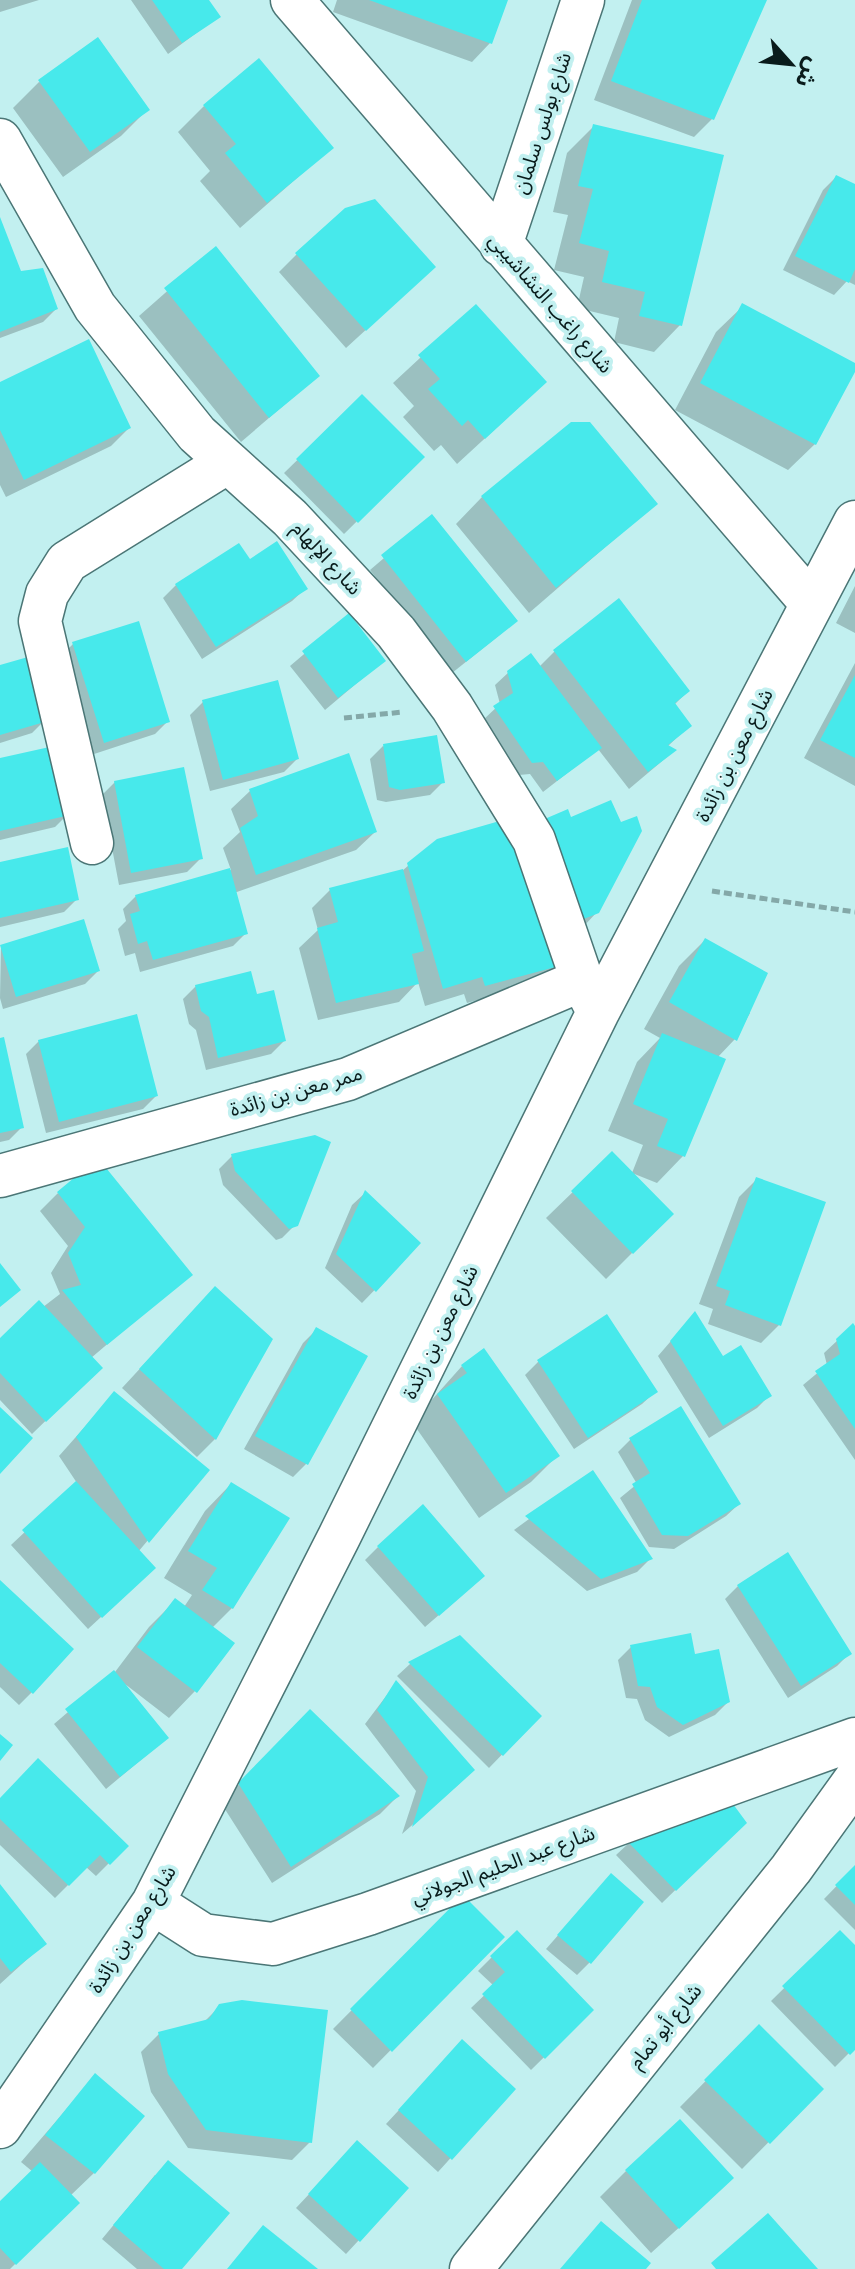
<svg xmlns="http://www.w3.org/2000/svg" width="855" height="2269" font-family="Mulish,'Noto Sans Arabic',sans-serif">
	<rect width="100%" height="100%" fill="#c2f0f0"/>
	<path fill="#0003" d="M0,0H39L0,12Z
		M131,0H207L218,17L168,54Z
		M337,0H506L490,43L472,62L333,12Z
		M632,0H765L712,119L694,137L594,100Z
		M39,82L147,110L121,136L63,177L13,108Z
		M204,106L331,148L240,228L200,181L210,171L178,132Z
		M594,126L680,325L654,352L614,342L619,318L577,308L584,277L554,270L568,215L553,212L567,153Z
		M836,177L855,186V285L847,281L834,295L783,270L823,190Z
		M0,222L19,273L56,309L43,322L0,338Z
		M215,249L318,376L241,442L139,316Z
		M297,254L415,285L346,348L279,272Z
		M743,306L855,365L815,444L788,470L675,410L716,332Z
		M475,307L518,408L457,464L441,445L434,451L403,417L414,406L393,383Z
		M0,384L129,428L111,446L6,497L0,485Z
		M362,397L422,457L344,534L284,473Z
		M482,497L655,504L529,613L456,524Z
		M432,517L502,633L452,673L370,570Z
		M249,562L305,589L292,601L202,659L163,598L176,585Z
		M855,586V633L836,623Z
		M349,616L383,661L325,710L290,666Z
		M73,644L168,721L155,734L91,755L60,657Z
		M555,651L688,691L674,705L689,726L667,747L674,751L629,789L598,749L543,792L530,774L519,775L482,721L500,704L495,685L509,672L539,667Z
		M855,663V786L804,758Z
		M0,667L45,720L32,733L0,743Z
		M203,702L297,759L284,772L210,791L190,715Z
		M383,746L443,782L430,795L386,802L377,800L370,759Z
		M0,760L68,814L55,827L0,840Z
		M115,782L200,859L187,872L119,885L102,795Z
		M250,791L375,832L356,850L234,893L246,933L233,946L140,972L135,953L125,956L118,929L126,921L123,909L136,896L231,870L223,848L240,832L231,809Z
		M570,820L620,825L597,912L584,926Z
		M0,864L77,899L64,912L0,927Z
		M409,865L557,965L538,983L467,1003L464,994L425,1006L418,982L399,1002L318,1020L299,948L318,930L312,908L330,890L402,871Z
		M705,940L750,1013L735,1039L717,1058L723,1060L683,1156L657,1183L632,1173L643,1145L608,1131L637,1062L660,1038L644,1029L679,966Z
		M1,947L98,971L85,984L3,1009L0,998Z
		M196,986L255,997L284,1041L271,1054L206,1070L196,1030L189,1024L183,999Z
		M0,1040L22,1127L9,1140L0,1142Z
		M39,1041L156,1096L143,1109L46,1133L26,1054Z
		M612,1154L671,1214L606,1279L546,1218Z
		M232,1156L296,1224L282,1238L276,1240L223,1185L219,1169Z
		M757,1179L779,1325L761,1343L708,1324L713,1309L699,1304L739,1197Z
		M58,1193L190,1274L91,1358L100,1368L32,1434L0,1400V1340L60,1294L51,1273L68,1246L40,1211Z
		M365,1193L419,1244L362,1303L325,1268L352,1205Z
		M197,1307L270,1339L215,1439L197,1457L122,1388Z
		M606,1317L655,1392L642,1404L574,1449L525,1375L538,1362Z
		M853,1326L855,1329V1460L803,1385L827,1365L824,1353Z
		M683,1327L770,1395L757,1408L709,1438L658,1356Z
		M316,1330L306,1464L293,1477L244,1449L303,1343Z
		M462,1366L557,1456L531,1482L479,1518L412,1422Z
		M114,1394L207,1470L138,1552L140,1581L88,1629L11,1545L77,1483L59,1456Z
		M631,1439L739,1504L726,1516L674,1549L649,1547L620,1498L637,1484L618,1452Z
		M592,1473L650,1559L637,1572L587,1591L514,1530Z
		M231,1484L232,1608L212,1628L195,1691L169,1718L125,1684L167,1738L106,1789L54,1724L115,1672L149,1627L176,1600L184,1607L192,1595L164,1578L205,1511Z
		M378,1547L470,1588L425,1627L365,1560Z
		M0,1582L32,1692L19,1705L0,1687Z
		M738,1586L850,1653L837,1666L788,1698L725,1599Z
		M460,1638L539,1716L489,1768L397,1676L410,1664Z
		M631,1647L693,1656L728,1702L715,1715L669,1737L645,1720L637,1699L626,1698L618,1660Z
		M396,1683L460,1783L402,1834L416,1791L365,1724Z
		M310,1712L398,1796L380,1814L272,1883L221,1803Z
		M0,1800L126,1846L96,1876L86,1867L55,1898L0,1845Z
		M732,1807L744,1823L662,1903L616,1855L629,1843Z
		M855,1867V1930L824,1899Z
		M611,1875L590,1962L577,1975L546,1949Z
		M0,1888L44,1944L0,1984Z
		M463,1898L502,1937L373,2068L333,2029Z
		M516,1933L592,2010L531,2070L471,2008L494,1986L478,1971Z
		M840,1933L855,1948V2047L835,2067L771,2001Z
		M220,2006L310,2142L292,2160L188,2148L151,2092L141,2052L159,2034L203,2023Z
		M759,2027L821,2089L742,2169L680,2107Z
		M450,2055L513,2089L438,2172L386,2124Z
		M95,2076L94,2173L70,2196L77,2203L10,2269H0V2204L33,2172L21,2162Z
		M345,2156L407,2188L346,2254L296,2208Z
		M626,2171L705,2204L651,2253L600,2197Z
		M155,2175L179,2269H137L102,2239Z"/>
	<path fill="#47e9eb" d="M152,0H209L221,17L182,43Z
		M369,0H508L492,44Z
		M642,0H767L714,120L611,81Z
		M98,37L150,110L90,152L38,80Z
		M259,58L334,148L267,203L225,153L236,144L203,105Z
		M593,124L724,155L682,326L639,316L645,292L602,282L609,251L579,243L593,189L578,186Z
		M836,175L855,184V269L849,283L795,256Z
		M375,199L436,267L366,331L295,253L345,208Z
		M0,217L21,271L43,268L58,309L0,332Z
		M216,246L320,376L269,418L164,288Z
		M742,303L855,363V372L816,445L700,383Z
		M476,304L547,382L485,439L468,420L462,426L428,389L440,379L418,355Z
		M89,339L131,428L24,480L0,430V382Z
		M362,394L425,457L358,523L296,459Z
		M571,422H590L658,504L556,588L481,496Z
		M432,514L518,621L466,662L381,555Z
		M277,541L308,589L216,647L175,584L239,543L250,559Z
		M619,598L690,691L675,703L692,726L668,745L677,750L648,772L553,650Z
		M349,613L386,661L338,698L302,651Z
		M139,621L170,722L104,743L72,642Z
		M531,653L602,748L557,781L543,762L532,763L493,706L513,693L507,671Z
		M28,657L48,721L0,735V665Z
		M855,675V758L820,740Z
		M278,680L299,759L223,780L202,700Z
		M437,735L445,783L400,790L389,787L383,744Z
		M54,746L70,815L0,831V758Z
		M349,753L377,832L256,875L240,828L258,816L249,789Z
		M184,767L203,859L131,873L114,781Z
		M611,800L621,822L637,816L642,831L599,913L581,920L540,821L568,809L571,817Z
		M517,816L559,966L485,986L482,977L443,989L407,863L437,839Z
		M68,847L79,900L0,918V862Z
		M230,868L248,934L153,960L147,941L138,944L130,914L140,911L135,895Z
		M403,869L424,951L412,954L419,984L336,1003L317,928L338,922L329,888Z
		M84,919L100,971L16,997L0,945Z
		M705,938L768,973L737,1041L669,1002Z
		M251,971L257,994L274,990L286,1041L218,1058L209,1017L201,1011L195,985Z
		M137,1014L158,1096L59,1122L38,1040Z
		M662,1033L726,1059L685,1157L657,1146L668,1119L633,1104Z
		M4,1037L24,1128L0,1133V1038Z
		M315,1135L331,1142L298,1226L289,1229L235,1171L231,1154Z
		M612,1151L674,1214L633,1254L571,1191Z
		M98,1158L193,1275L107,1345L62,1290L81,1285L68,1253L85,1227L57,1192Z
		M756,1177L826,1202L781,1326L725,1305L730,1291L716,1286Z
		M365,1190L421,1243L376,1292L336,1254Z
		M0,1263L21,1290L0,1307Z
		M215,1286L273,1339L216,1440L139,1369Z
		M39,1300L103,1368L46,1422L0,1373V1338Z
		M695,1311L723,1356L741,1345L772,1396L723,1426L670,1341Z
		M607,1314L658,1392L588,1438L537,1360Z
		M853,1323L855,1326V1429L815,1371L840,1354L836,1339Z
		M316,1327L368,1356L308,1465L255,1436Z
		M484,1348L560,1456L506,1493L437,1394L467,1373L461,1365Z
		M114,1391L210,1470L149,1543L76,1437Z
		M681,1406L741,1504L688,1536L662,1535L632,1484L650,1473L629,1438Z
		M0,1407L33,1438L0,1474Z
		M593,1470L653,1559L601,1579L525,1516Z
		M76,1481L156,1568L102,1618L22,1530Z
		M231,1482L290,1518L233,1609L202,1590L217,1568L188,1551Z
		M423,1504L485,1576L439,1616L377,1546Z
		M788,1552L852,1654L801,1686L737,1585Z
		M0,1580L74,1649L33,1694L0,1663Z
		M175,1598L235,1643L197,1693L137,1647Z
		M691,1633L695,1654L719,1649L730,1702L683,1725L657,1707L650,1687L638,1686L630,1645Z
		M460,1635L542,1716L503,1756L408,1662Z
		M114,1670L169,1738L120,1777L65,1709Z
		M396,1680L475,1770L412,1827L428,1777L377,1710Z
		M310,1709L400,1796L291,1867L238,1783Z
		M0,1734L13,1745L0,1761Z
		M38,1758L129,1846L110,1865L100,1855L69,1886L0,1819V1798Z
		M733,1804L747,1823L676,1891L627,1841Z
		M855,1865V1905L835,1885Z
		M611,1873L644,1902L591,1964L557,1935Z
		M0,1884L47,1944L11,1972L0,1958Z
		M463,1895L505,1937L392,2052L350,2009Z
		M517,1930L594,2010L545,2059L482,1994L505,1972L490,1956Z
		M840,1930L855,1945V2050L850,2055L782,1986Z
		M242,2000L328,2010L312,2143L206,2130L168,2074L158,2032L209,2019L219,2004Z
		M759,2024L824,2089L770,2144L704,2080Z
		M462,2039L516,2089L452,2160L398,2110Z
		M95,2073L145,2116L95,2174L45,2135Z
		M680,2119L734,2178L679,2229L625,2170Z
		M357,2140L409,2188L360,2242L308,2194Z
		M168,2160L230,2213L182,2269H164L113,2225Z
		M40,2162L80,2203L16,2265L0,2248V2201Z
		M768,2213L818,2269H716L711,2263Z
		M601,2221L651,2263L646,2269H560Z
		M263,2225L318,2269H227Z"/>
	<g fill="none" stroke-linecap="round" stroke-linejoin="round">
		<g stroke="#4b7676" stroke-width="45">
			<path id="street" d="M292,0L812,604
				M0,140L95,307L197,434L290,518L396,632L452,707L534,840L582,980L598,1012
				M501,245L583,0
				M92,843L40,621L47,594L67,562L228,462
				M0,1176L348,1079L582,980
				M153,1903L203,1935L273,1944L368,1914L855,1739
				M0,2127L153,1903L339,1537L598,1012L855,522
				M471,2269L791,1869L855,1780"/>
		</g>
		<path stroke="#84a8a8" stroke-width="5" stroke-dasharray="8 4" stroke-linecap="butt" d="M344,718L403,712
			M712,891L855,912"/>
		<use href="#street" stroke="#fff" stroke-width="42"/>
	</g>
	<g text-anchor="middle" stroke-width="8" stroke-linejoin="round" paint-order="stroke">
		<g font-size="20" fill="#091b1b" stroke="#c2f0f0">
			<text transform="translate(542 123) rotate(-72)" y="7">شارع بولس سلمان</text>
			<text transform="translate(551 303) rotate(49)" y="7">شارع راغب النشاشيبي</text>
			<text transform="translate(327 558) rotate(47)" y="7">شارع الإلهام</text>
			<text transform="translate(734 755) rotate(-63)" y="7">شارع معن بن زائدة</text>
			<text transform="translate(296 1091) rotate(-16)" y="7">ممر معن بن زائدة</text>
			<text transform="translate(440 1332) rotate(-64)" y="7">شارع معن بن زائدة</text>
			<text transform="translate(503 1865) rotate(-20)" y="7">شارع عبد الحليم الجولاني</text>
			<text transform="translate(132 1929) rotate(-58)" y="7">شارع معن بن زائدة</text>
			<text transform="translate(665 2026) rotate(-51)" y="7">شارع أبو تمام</text>
		</g>
	</g>
	<g transform="translate(791 64) rotate(117)" stroke="#c2f0f0" stroke-width="6" paint-order="stroke">
	<path d="M0-6L14 30L0 20L-14 30Z" fill="#091b1b"/>
	<text y="-12" font-size="22" font-weight="bold" text-anchor="middle" fill="#091b1b">ش</text>
	</g>
</svg>
